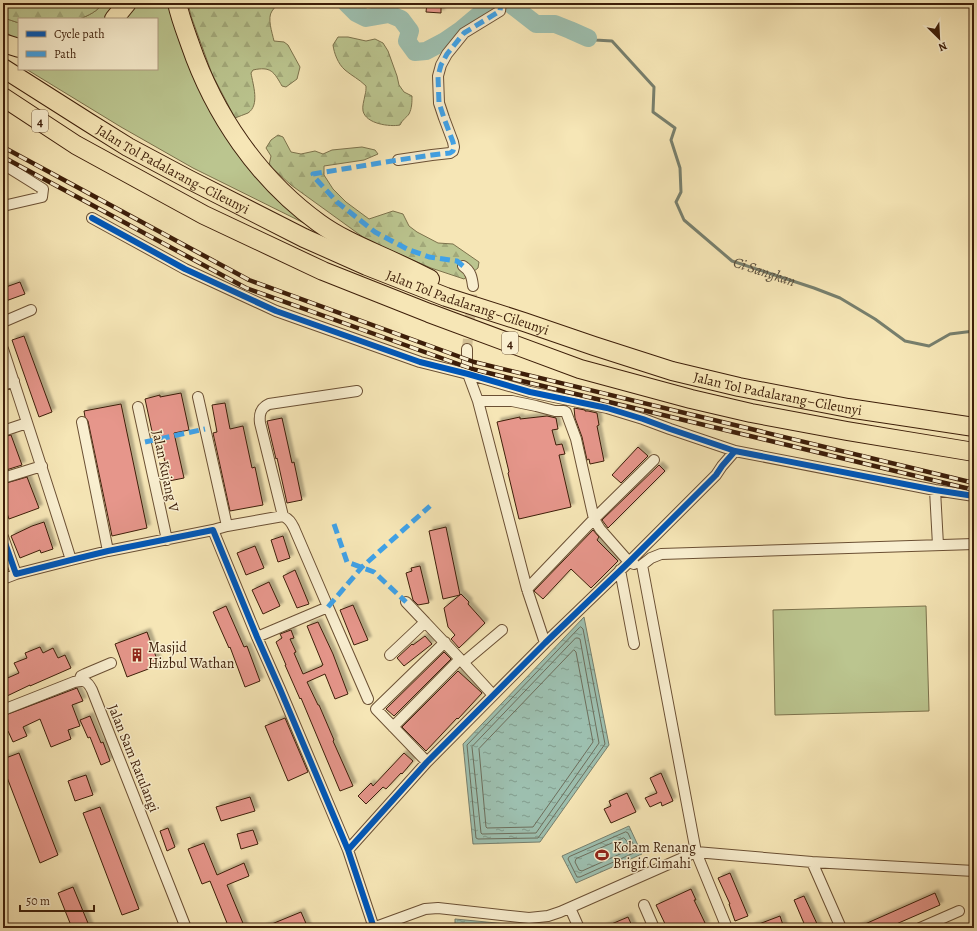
<svg xmlns="http://www.w3.org/2000/svg" width="977" height="931" font-family="Alegreya,serif">
	<defs>
		<pattern id="forest-firs" width="22" height="20" patternUnits="userSpaceOnUse"><rect width="22" height="20" fill="#bbc58f"/><path d="M5 1l3.5 6h-7zM16 11l3.5 6h-7z" fill="#a2a97a"/></pattern>
		<pattern id="water-ripples" width="26" height="14" patternUnits="userSpaceOnUse"><rect width="26" height="14" fill="#9dbfaf"/><path d="M2 4q2-2 4 0t4 0M15 11q2-2 4 0t4 0" fill="none" stroke="#819b8d"/></pattern>
		<filter id="shadow"><feDropShadow dx="3.5" dy="-3.5" stdDeviation="1" flood-color="#0004"/></filter>
	</defs>
	<rect width="100%" height="100%" fill="#f6e6b6"/>
	<filter id="stains"><feTurbulence type="fractalNoise" baseFrequency=".005" numOctaves="4"/><feColorMatrix values="0 0 0 0 .2 0 0 0 0 .09 0 0 0 0 .02 0 0 0 .5 -.17"/></filter>
	<radialGradient id="worn" r=".72"><stop offset=".6" stop-color="#630" stop-opacity="0"/><stop offset="1" stop-color="#630" stop-opacity=".3"/></radialGradient>
	<path fill="#bbc58f" stroke="#7c724c" d="M103,3H120L106,19H79C88,16 98,11 103,3Z
		M134,3H172L195,77L310,226L193,168L121,127L26,69H157V19H123Z
		M3,10L7,19L19,23V40L3,31Z
		M926,606L929,711L775,715L773,610Z"/>
	<path fill="url(#forest-firs)" stroke="#7c724c" d="M3,3H103C98,11 88,16 79,19H19V23L7,19L3,10Z
		M188,3H280C277,5 274,8 272,11C267,18 272,32 274,41L284,42L288,45L300,67L297,79L286,87L282,86C274,72 271,66 253,70L251,73C253,85 260,105 248,113C244,115 239,116 235,118L212,74L191,16Z
		M338,37H348L366,41L375,39L383,43L388,51L397,76L399,85L404,92L412,96C412,102 412,108 409,114C406,118 403,119 400,125C390,127 366,124 363,111C362,106 364,101 365,95C366,92 366,89 366,86C359,79 352,76 345,70C338,64 334,53 333,45Z
		M278,135L283,137L291,152L301,154L315,151L323,154L332,150L362,147L375,150L378,154L364,160L324,166V175L333,189L346,202L369,219L393,211L403,214L409,226L417,232L438,243L453,244L479,262L478,268L464,279L431,268L367,240L291,185L269,165L271,156L266,148L271,140Z"/>
	<path fill="url(#water-ripples)" stroke="#777f6d" d="M584,617L609,745L540,842L473,844L463,744Z
		M629,826L642,854L576,883L562,856Z
		M455,919L528,926V928H455Z"/>
	<g fill="none" stroke-linecap="round" stroke-linejoin="round">
		<path stroke="#6d6e5c" stroke-width="1" d="M581,627L583,629L605,744L538,838L478,839L476,838L467,745L579,628Z
			M576,638H578L580,639L599,743L536,833L482,834L481,833L472,747Z
			M574,650L576,652L593,742L533,827L487,828L486,827L479,749Z
			M626,832L628,833L636,850V852L580,877H577L568,859L569,857Z
			M624,838C627,840 630,847 629,850L582,871L579,870L575,862L576,859Z
			M459,928L460,925L461,924L507,928"/>
		<path stroke="#777f6d" stroke-width="3" id="s1" d="M588,38L595,40L612,41L654,87L653,112L675,128L671,140L680,168L681,192L676,202L684,220L732,261L814,288L840,298L875,319L905,341L929,346L950,334L974,331"/>
		<path stroke="#9dbfaf" stroke-width="18" d="M346,3L356,13L366,18L389,14L401,19L410,31L407,41L415,52L426,51L445,41L461,30L486,9L501,3
			M509,3L536,24H555L570,30L588,38"/>
	</g>
	<path fill="#e6968b" stroke="#3d1e09" filter="url(#shadow)" d="M427,3H441V13L426,12Z
		M20,282L25,294L3,302V288Z
		M24,336L52,412L39,417L12,340Z
		M181,393L189,430L174,433L184,478L169,481L159,435L153,436L145,399L160,395V397Z
		M225,403L230,429L243,426L252,468L255,467L263,505L230,511L213,433L217,432L212,405Z
		M121,404L147,528L112,536L88,421L85,417L84,411Z
		M574,408L585,410V411H588L597,413L599,425L597,426L604,461L590,464L589,459L587,460L582,437L575,418Z
		M547,416L556,418L558,429L552,430L556,445L562,444L565,454L559,455L571,507L519,519L508,473L509,472L497,422L520,417V419Z
		M282,418L292,463L294,462L302,500L287,503L277,458L276,459L267,421Z
		M11,435L22,465L3,471V437Z
		M638,447L648,456L621,483L612,475Z
		M659,465L665,471L608,528L602,520Z
		M27,477L39,508L9,519L3,502V484Z
		M44,522L53,549L41,553L40,550L20,558L11,536L32,526Z
		M446,527L460,595L443,599L429,531Z
		M593,530L599,537L597,540L618,561L591,588L571,569L543,599L534,591Z
		M283,536L290,558L278,562L271,540Z
		M255,546L264,568L246,575L237,553Z
		M420,566L429,603L418,605L413,600L406,573L412,571L411,568Z
		M295,570L309,604L297,608L283,576Z
		M269,582L280,606L263,614L252,590Z
		M461,594L469,602L468,604L485,623L459,648L451,639L455,635L448,627L444,608Z
		M353,605L368,640L354,645L340,610Z
		M226,606L244,647L247,646L260,681L245,687L230,647L229,648L213,612Z
		M318,622L333,654L348,694L335,699L325,674L307,682L318,705H319L334,740L333,741L353,786L340,791L301,698L300,699L285,665H286L276,642L282,638L280,634L291,630L294,638L290,639L296,652L294,653L303,674L322,666V665H323L307,626Z
		M147,632L159,665L127,677L115,644Z
		M425,636L432,644L404,666L397,658L412,644L413,645Z
		M40,647L43,653L53,648L58,658L65,655L71,668L30,686V685L7,696L3,689V680L19,673L14,663L27,658L25,653Z
		M444,652L451,659L394,716L386,709Z
		M458,671L482,693L458,719L457,718L426,751L402,727Z
		M77,688L83,701L72,705L80,726L68,730L71,739L51,747L40,719L23,727L27,736L13,742L8,731H3V716Z
		M90,716L101,743L103,742L110,761L101,765L90,737L88,738L80,720Z
		M285,718L308,772L288,781L265,726Z
		M19,753L58,855L40,863L3,767V759Z
		M404,753L413,761L402,774L401,773L386,789L383,787L366,804L358,796L371,783L373,786Z
		M661,773L673,801L662,806L661,802L650,807L645,798L657,793L650,778Z
		M86,775L93,795L75,801L68,781Z
		M627,793L636,812L611,823L604,809L611,806L609,801Z
		M250,797L255,811L221,821L216,807Z
		M100,807L139,909L122,915L83,813Z
		M168,828L175,847L167,851L160,831Z
		M253,830L258,844L241,849L237,834Z
		M204,843L217,875L244,863L249,876L227,885L245,928H229L210,881L202,884L188,849Z
		M730,873L748,916L735,921L729,904H730L718,878Z
		M73,887L90,928H72L58,893Z
		M691,889L696,900H694L706,925L699,928H667L656,905Z
		M935,893L940,905L887,928H856Z
		M804,896L819,928H806L794,900Z
		M301,912L308,928H262Z
		M780,916L784,928H751V927Z
		M628,917L633,928H602Z"/>
	<g fill="none" stroke-linecap="round" stroke-linejoin="round">
		<path stroke="#d1be93" stroke-width="10" stroke-dasharray="10 5" stroke-linecap="butt" d="M467,349L473,286"/>
		<g stroke="#6b5034" stroke-width="12">
			<path id="street" d="M398,160L432,155L450,153L453,151L454,147L453,142L444,118L439,103L438,76L441,65L447,54L464,33L500,11L501,3
				M3,164L43,189L42,197L3,206
				M92,218L185,269L276,311L420,362L468,374L530,392L607,408L643,419L670,429L735,451
				M463,266C471,271 472,278 473,286
				M3,322L31,310
				M3,349C26,419 49,489 71,560
				M467,349V365L468,374L478,401H512L536,406L555,411H564L566,412L576,439L594,519L600,529L629,562L634,564
				M3,385L14,381
				M198,397L227,526
				M478,401L527,589L545,643
				M138,407L167,540
				M82,422L108,551
				M3,431L27,423
				M3,478L42,466
				M935,490L938,545
				M283,516L260,423C259,415 260,408 269,404L357,391
				M213,530L227,526L283,516C289,519 291,522 294,528L328,607
				M3,537L16,574L71,560L108,551L213,530L257,637L280,689L348,850L374,928
				M620,570L634,644
				M3,579L16,574
				M527,589L594,519L654,460
				M406,602L425,622
				M257,637L328,607L368,699
				M390,655L425,622L460,659L493,695
				M464,662L502,630
				M79,681L81,676L85,674L111,663
				M3,710L74,682C84,680 87,680 92,690L186,928
				M393,727L460,659
				M427,762L376,709L445,642
				M348,850L427,762L545,643L629,562L716,475L722,466L735,451L935,490L974,496
				M812,862L841,928
				M644,905L654,928
				M570,908L579,928
				M373,928L425,909L438,908L529,918L548,916L560,912L696,852L812,862L974,871
				M727,928L696,852L642,565L651,558L661,554L974,544
				M920,928L959,911"/>
		</g>
		<g stroke="#3d1e09" stroke-width="20">
			<g id="highway">
				<path d="M177,3C180,17 185,30 190,44C214,114 258,179 319,223C337,236 357,245 377,254C395,262 412,270 430,279"/>
				<path d="M114,19L127,3"/>
				<path d="M3,43L19,48"/>
				<path id="s2" d="M3,68L88,122L128,147L188,179L304,238L367,266L446,297L524,322L594,346L672,371L739,387L848,408L974,427"/>
				<path d="M3,97L76,145L204,215L323,271L429,313L580,369L691,399L751,413L847,431L974,452"/>
			</g>
		</g>
		<use href="#street" stroke="#f9efd0" stroke-width="10"/>
		<use href="#highway" stroke="#f6e6b6" stroke-width="18"/>
		<g stroke="#3d1e09" stroke-width="4.5">
			<path id="rail" d="M3,147L249,280L474,362L974,483
				M3,157L246,288L472,369L974,490"/>
		</g>
		<use href="#rail" stroke="#f9efd0" stroke-width="3" stroke-dasharray="9" stroke-linecap="butt"/>
		<path stroke="#3fa2e9" stroke-width="5" stroke-dasharray="10 5" stroke-linecap="butt" d="M463,266L457,261L429,257L407,249L375,232L337,202L316,179L313,174L398,160L432,155L450,153L453,151L454,147L453,142L444,118L439,103L438,76L441,65L447,54L464,33L500,11L501,3
			M145,442L205,429
			M334,524L347,562L374,572L406,602
			M328,607L362,567L430,506"/>
		<g stroke="#f9efd0" stroke-width="8">
			<path id="cycleway" d="M92,218L185,269L276,311L420,362L468,374L530,392L607,408L643,419L670,429L735,451
				M3,537L16,574L71,560L108,551L213,530L257,637L280,689L348,850L374,928
				M348,850L427,762L545,643L629,562L716,475L722,466L735,451L935,490L974,496"/>
		</g>
		<use href="#cycleway" stroke="#0057b8" stroke-width="6"/>
	</g>
	<defs>
		<g id="building-bare" transform="scale(1.08)"><path d="M-4-6H4V6H1V3H-1V6H-4ZM-2.5-4.3h1.7v1.8h-1.7ZM.8-4.3h1.7v1.8H.8ZM-2.5-1h1.7V.8h-1.7ZM.8-1h1.7V.8H.8Z" fill="#8f2418" stroke="#f9efd0" stroke-width="2.5" paint-order="stroke"/></g>
		<g id="stadium-bare" transform="scale(1.08)"><path d="M0-5a6.5 5 0 1 0 0 10a6.5 5 0 1 0 0-10ZM-3.5-1.8h7v3.6h-7Z" fill="#8f2418" stroke="#f9efd0" stroke-width="2.5" paint-order="stroke"/></g>
	</defs>
	<g fill-rule="evenodd">
		<use href="#building-bare" x="137" y="655"/>
		<use href="#stadium-bare" x="602" y="855"/>
	</g>
	<g text-anchor="middle" stroke-width="3" stroke-linejoin="round" paint-order="stroke">
		<g fill="#f9efd0" stroke="#755d45" stroke-width="1">
			<rect x="32" y="110" width="16" height="22" rx="3"/>
			<rect x="502" y="332" width="16" height="22" rx="3"/>
		</g>
		<g font-size="13" font-weight="bold" fill="#3d1e09">
			<text x="40" y="126">4</text>
			<text x="510" y="348">4</text>
		</g>
		<g font-size="14" fill="#3d1e09" stroke="#f9efd0">
			<text dy="5" stroke="none"><textPath href="#s2" startOffset="198">Jalan Tol Padalarang–Cileunyi</textPath></text>
			<text dy="5" stroke="none"><textPath href="#s2" startOffset="522">Jalan Tol Padalarang–Cileunyi</textPath></text>
			<text dy="5" stroke="none"><textPath href="#s2" startOffset="846">Jalan Tol Padalarang–Cileunyi</textPath></text>
			<text transform="translate(166 471) rotate(78)" y="5">Jalan Kujang V</text>
			<text transform="translate(134 758) rotate(68)" y="5">Jalan Sam Ratulangi</text>
		</g>
		<g font-size="14" fill="#3d1e09" stroke="#f9efd0" text-anchor="start">
			<text x="148" y="652">Masjid<tspan x="148" dy="16">Hizbul Wathan</tspan></text>
			<text x="613" y="852">Kolam Renang<tspan x="613" dy="16">Brigif Cimahi</tspan></text>
		</g>
		<g font-size="15" font-style="italic" fill="#5a4e3b" stroke="#f9efd0">
			<text dy="5" stroke="none"><textPath href="#s1" startOffset="333">Ci Sangkan</textPath></text>
		</g>
	</g>
	<rect width="977" height="931" fill="none" stroke="#f6e6b6" stroke-width="16"/>
	<rect x="4" y="4" width="969" height="923" fill="none" stroke="#3d1e09" stroke-width="2"/>
	<rect x="8" y="8" width="961" height="915" fill="none" stroke="#3d1e09"/>
	<rect x="18" y="18" width="140" height="52" fill="#f9efd0" stroke="#ae9b80"/>
	<rect x="26" y="31" width="20" height="6" fill="#0057b8" stroke="#ae9b80"/>
	<text x="54" y="38" font-size="12" fill="#3d1e09">Cycle path</text>
	<rect x="26" y="51" width="20" height="6" fill="#3fa2e9" stroke="#ae9b80"/>
	<text x="54" y="58" font-size="12" fill="#3d1e09">Path</text>
	<g transform="translate(939 38) rotate(156)" stroke="#f9efd0" stroke-width="3" paint-order="stroke">
	<path d="M0-3L7 15L0 10L-7 15Z" fill="#3d1e09"/>
	<text y="-6" font-size="11" font-weight="bold" text-anchor="middle" fill="#3d1e09">N</text>
	</g>
	<path d="M20 905v6h74v-6" fill="none" stroke="#3d1e09" stroke-width="2"/>
	<text x="26" y="905" font-size="12" fill="#3d1e09" stroke="#f9efd0" stroke-width="3" paint-order="stroke">50 m</text>
	<rect width="100%" height="100%" filter="url(#stains)"/>
	<rect width="100%" height="100%" fill="url(#worn)"/>
</svg>
